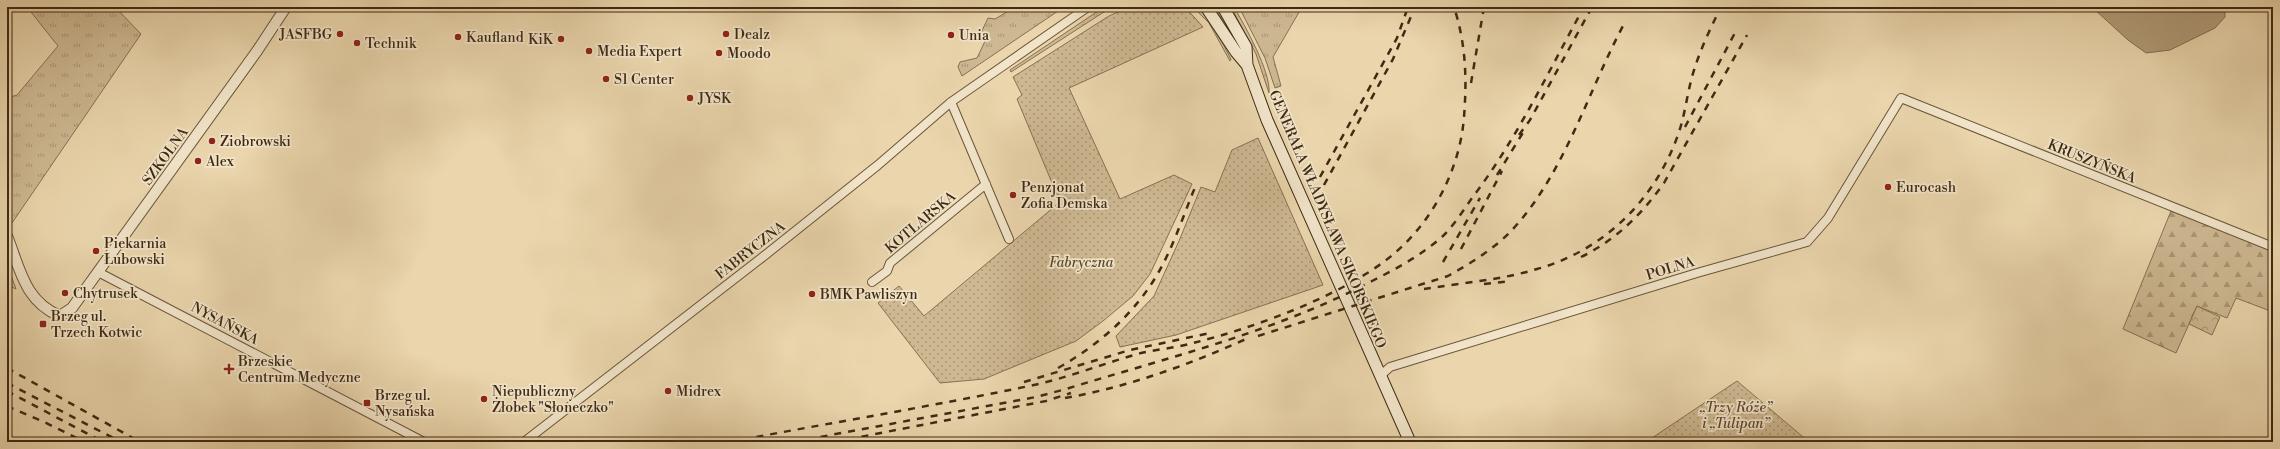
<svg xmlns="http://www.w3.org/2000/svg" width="2280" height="449" font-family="'Libre Bodoni',serif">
	<defs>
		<pattern id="grass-tufts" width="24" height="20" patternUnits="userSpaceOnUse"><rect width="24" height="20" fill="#cdb892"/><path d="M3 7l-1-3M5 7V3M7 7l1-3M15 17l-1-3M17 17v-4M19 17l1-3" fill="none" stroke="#a89676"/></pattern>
		<pattern id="forest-firs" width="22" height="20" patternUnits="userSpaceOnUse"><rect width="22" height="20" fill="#cdb892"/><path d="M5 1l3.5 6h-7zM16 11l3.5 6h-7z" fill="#a89676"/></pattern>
		<pattern id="park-crowns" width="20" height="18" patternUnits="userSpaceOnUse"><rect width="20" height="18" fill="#cdb892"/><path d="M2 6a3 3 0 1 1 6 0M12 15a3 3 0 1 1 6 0" fill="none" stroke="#a89676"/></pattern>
		<pattern id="garden-dots" width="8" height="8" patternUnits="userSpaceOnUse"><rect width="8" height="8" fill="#cdb892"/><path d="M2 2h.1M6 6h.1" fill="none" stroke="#a89676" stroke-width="1.8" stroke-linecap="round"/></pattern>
	</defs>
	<rect width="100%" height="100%" fill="#ead5ac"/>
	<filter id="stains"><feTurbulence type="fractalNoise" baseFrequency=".005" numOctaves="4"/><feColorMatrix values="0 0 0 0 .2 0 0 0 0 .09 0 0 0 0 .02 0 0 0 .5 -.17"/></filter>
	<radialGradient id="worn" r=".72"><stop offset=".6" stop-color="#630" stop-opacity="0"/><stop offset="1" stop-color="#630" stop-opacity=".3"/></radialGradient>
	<path fill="url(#grass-tufts)" stroke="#867152" d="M27,7H115L141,34L12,223L7,209V98L17,95L58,46Z
		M1015,7H1064L962,76L958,67L960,62L977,58L987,37L980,35L988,18L995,19Z
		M1104,7L1107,10L1011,72L1010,70Z
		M1193,7H1199C1211,23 1222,41 1231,59L1230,61L1209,23Z
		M1211,7H1214L1237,40L1241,50Z
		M1231,7H1234C1245,26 1271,72 1269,93L1256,54Z
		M1239,7H1302L1273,57L1281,86L1275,88L1265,58Z
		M7,264L16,289L7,285Z"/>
	<path fill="url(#forest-firs)" stroke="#867152" d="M2171,211L2273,251V312L2236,298L2227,318L2197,306L2176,353L2123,329Z"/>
	<path fill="url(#park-crowns)" stroke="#867152" d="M2197,306L2220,317L2212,335L2189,324Z"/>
	<path fill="url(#garden-dots)" stroke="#867152" d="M1129,7H1185L1203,27L1069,88L1120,199L1174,175L1192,184L1150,274L1133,296L1103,321L1076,341L984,379L940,383L878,303L899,286L924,316L1060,202L1017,99L1022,95L1013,77L1109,16Z
		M1258,138L1323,285L1176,335L1120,347L1116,336L1154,296L1179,241L1201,187L1215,192L1232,150Z
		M1737,381L1809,442H1646Z"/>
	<path fill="#b09b78" stroke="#836e50" d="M2080,7H2225V17L2215,28L2170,50L2146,53L2128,40L2094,9Z"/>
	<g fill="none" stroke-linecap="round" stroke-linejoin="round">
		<g stroke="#6a5539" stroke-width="10">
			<path id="minor" d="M951,102L1009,239
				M98,272L424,442
				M872,282L887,271L890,263L986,184
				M1380,376L1390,367L1697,273L1807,242L1828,218L1901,98L2273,247
				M524,442L764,256L878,165L951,102L1088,7"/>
		</g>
		<g stroke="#6a5539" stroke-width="12">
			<path id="tertiary" d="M7,236C20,268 24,301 60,316L72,308L257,51L286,7"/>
		</g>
		<g stroke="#3f2a13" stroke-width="13">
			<path id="secondary" d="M1206,7L1236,52L1247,65
				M1223,7L1246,47L1247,65L1267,120L1410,442"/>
		</g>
		<use href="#minor" stroke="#f1e4c9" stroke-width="8"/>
		<use href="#tertiary" stroke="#f1e4c9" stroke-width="10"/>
		<use href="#secondary" stroke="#f1e4c9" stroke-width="11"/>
		<path stroke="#3f2a13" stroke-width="2.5" stroke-dasharray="7 7" stroke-linecap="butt" d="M1471,83L1484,7
			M1685,127L1737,29
			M1519,135L1530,120L1592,7
			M1497,175L1524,131
			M1320,177L1397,38L1408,7
			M1324,185L1393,59L1415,7
			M1461,249L1502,171
			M1581,257C1616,240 1642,214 1664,183L1747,35
			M1443,262L1480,198
			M1484,284L1511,281
			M1424,289C1461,283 1501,280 1537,269C1605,250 1656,199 1679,132C1685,114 1687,95 1692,77C1699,52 1710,29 1721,7
			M1258,336L1448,276C1471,263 1494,249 1512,230C1565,173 1588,91 1624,24
			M7,368L140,442
			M1058,368C1102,343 1140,309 1163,264C1176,239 1185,211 1196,185
			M1024,382L1130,350L1210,333
			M7,383L121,442
			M7,391L103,442
			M1065,398C1128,387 1188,365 1246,339
			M7,406L44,422L85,442
			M729,442C830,423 933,406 1034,385C1070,377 1105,363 1141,353C1158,349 1176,348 1193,343C1254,328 1348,294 1396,252C1434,219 1460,168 1464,117C1467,79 1466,44 1454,7
			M793,442L1036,397L1066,389C1170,357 1278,331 1374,280C1398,268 1423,254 1443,236C1454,225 1463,211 1472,198C1517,139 1548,72 1584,7
			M834,442L1046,401L1071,393"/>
	</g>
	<g fill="#8f2418" stroke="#f1e4c9" stroke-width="1.5">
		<circle cx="340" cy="34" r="4"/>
		<circle cx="726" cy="34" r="4"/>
		<circle cx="951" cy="35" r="4"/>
		<circle cx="458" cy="37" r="4"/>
		<circle cx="561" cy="39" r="4"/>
		<circle cx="357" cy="43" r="4"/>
		<circle cx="589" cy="51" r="4"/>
		<circle cx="719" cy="53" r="4"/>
		<circle cx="606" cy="79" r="4"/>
		<circle cx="690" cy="98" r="4"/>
		<circle cx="212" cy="141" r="4"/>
		<circle cx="198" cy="161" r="4"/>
		<circle cx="1888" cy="187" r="4"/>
		<circle cx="1013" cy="195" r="4"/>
		<circle cx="96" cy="251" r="4"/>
		<circle cx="65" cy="293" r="4"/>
		<circle cx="812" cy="294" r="4"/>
		<rect x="39" y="320" width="8" height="8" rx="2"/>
		<path d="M227 363h4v4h4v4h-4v4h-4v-4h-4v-4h4z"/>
		<circle cx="668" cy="391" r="4"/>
		<circle cx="484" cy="399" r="4"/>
		<rect x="363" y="399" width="8" height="8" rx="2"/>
	</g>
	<g text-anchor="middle" stroke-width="3.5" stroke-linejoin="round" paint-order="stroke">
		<g font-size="14" fill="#3f2a13" stroke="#f1e4c9" text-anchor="start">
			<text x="332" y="39" text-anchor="end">JASFBG</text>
			<text x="734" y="39">Dealz</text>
			<text x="959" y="40">Unia</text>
			<text x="466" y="42">Kaufland</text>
			<text x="553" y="44" text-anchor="end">KiK</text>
			<text x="365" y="48">Technik</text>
			<text x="597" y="56">Media Expert</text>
			<text x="727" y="58">Moodo</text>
			<text x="614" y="84">S1 Center</text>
			<text x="698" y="103">JYSK</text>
			<text x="220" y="146">Ziobrowski</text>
			<text x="206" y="166">Alex</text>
			<text x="1021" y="192">Penzjonat<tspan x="1021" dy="16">Zofia Demska</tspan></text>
			<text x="1896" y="192">Eurocash</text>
			<text x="104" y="248">Piekarnia<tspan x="104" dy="16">Łubowski</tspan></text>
			<text x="73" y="298">Chytrusek</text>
			<text x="820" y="299">BMK Pawliszyn</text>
			<text x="51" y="321">Brzeg ul.<tspan x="51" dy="16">Trzech Kotwic</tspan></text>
			<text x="238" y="366">Brzeskie<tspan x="238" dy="16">Centrum Medyczne</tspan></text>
			<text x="492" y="396">Niepubliczny<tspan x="492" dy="16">Żłobek "Słoneczko"</tspan></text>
			<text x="676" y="396">Midrex</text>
			<text x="375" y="400">Brzeg ul.<tspan x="375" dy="16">Nysańska</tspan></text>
		</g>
		<g font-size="14" fill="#3f2a13" stroke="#f1e4c9">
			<text transform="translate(165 156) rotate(-54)" y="5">SZKOLNA</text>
			<text transform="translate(2092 161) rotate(22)" y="5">KRUSZYŃSKA</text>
			<text transform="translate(1328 219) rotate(67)" y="5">GENERAŁA WŁADYSŁAWA SIKORSKIEGO</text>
			<text transform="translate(920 222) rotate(-40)" y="5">KOTLARSKA</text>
			<text transform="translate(750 250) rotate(-38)" y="5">FABRYCZNA</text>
			<text transform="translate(1670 268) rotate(-17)" y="5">POLNA</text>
			<text transform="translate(225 323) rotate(28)" y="5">NYSAŃSKA</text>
		</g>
		<g font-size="14" font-style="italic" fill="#5b462c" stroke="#f1e4c9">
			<text x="1081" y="267">Fabryczna</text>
			<text x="1736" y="412">„Trzy Róże”<tspan x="1736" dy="16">i „Tulipan”</tspan></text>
		</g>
	</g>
	<rect width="2280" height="449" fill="none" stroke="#ead5ac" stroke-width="24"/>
	<rect x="8" y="8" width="2264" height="433" fill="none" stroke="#3f2a13" stroke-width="2"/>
	<rect x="12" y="12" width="2256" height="425" fill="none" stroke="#3f2a13"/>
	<rect width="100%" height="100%" filter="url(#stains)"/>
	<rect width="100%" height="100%" fill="url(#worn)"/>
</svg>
